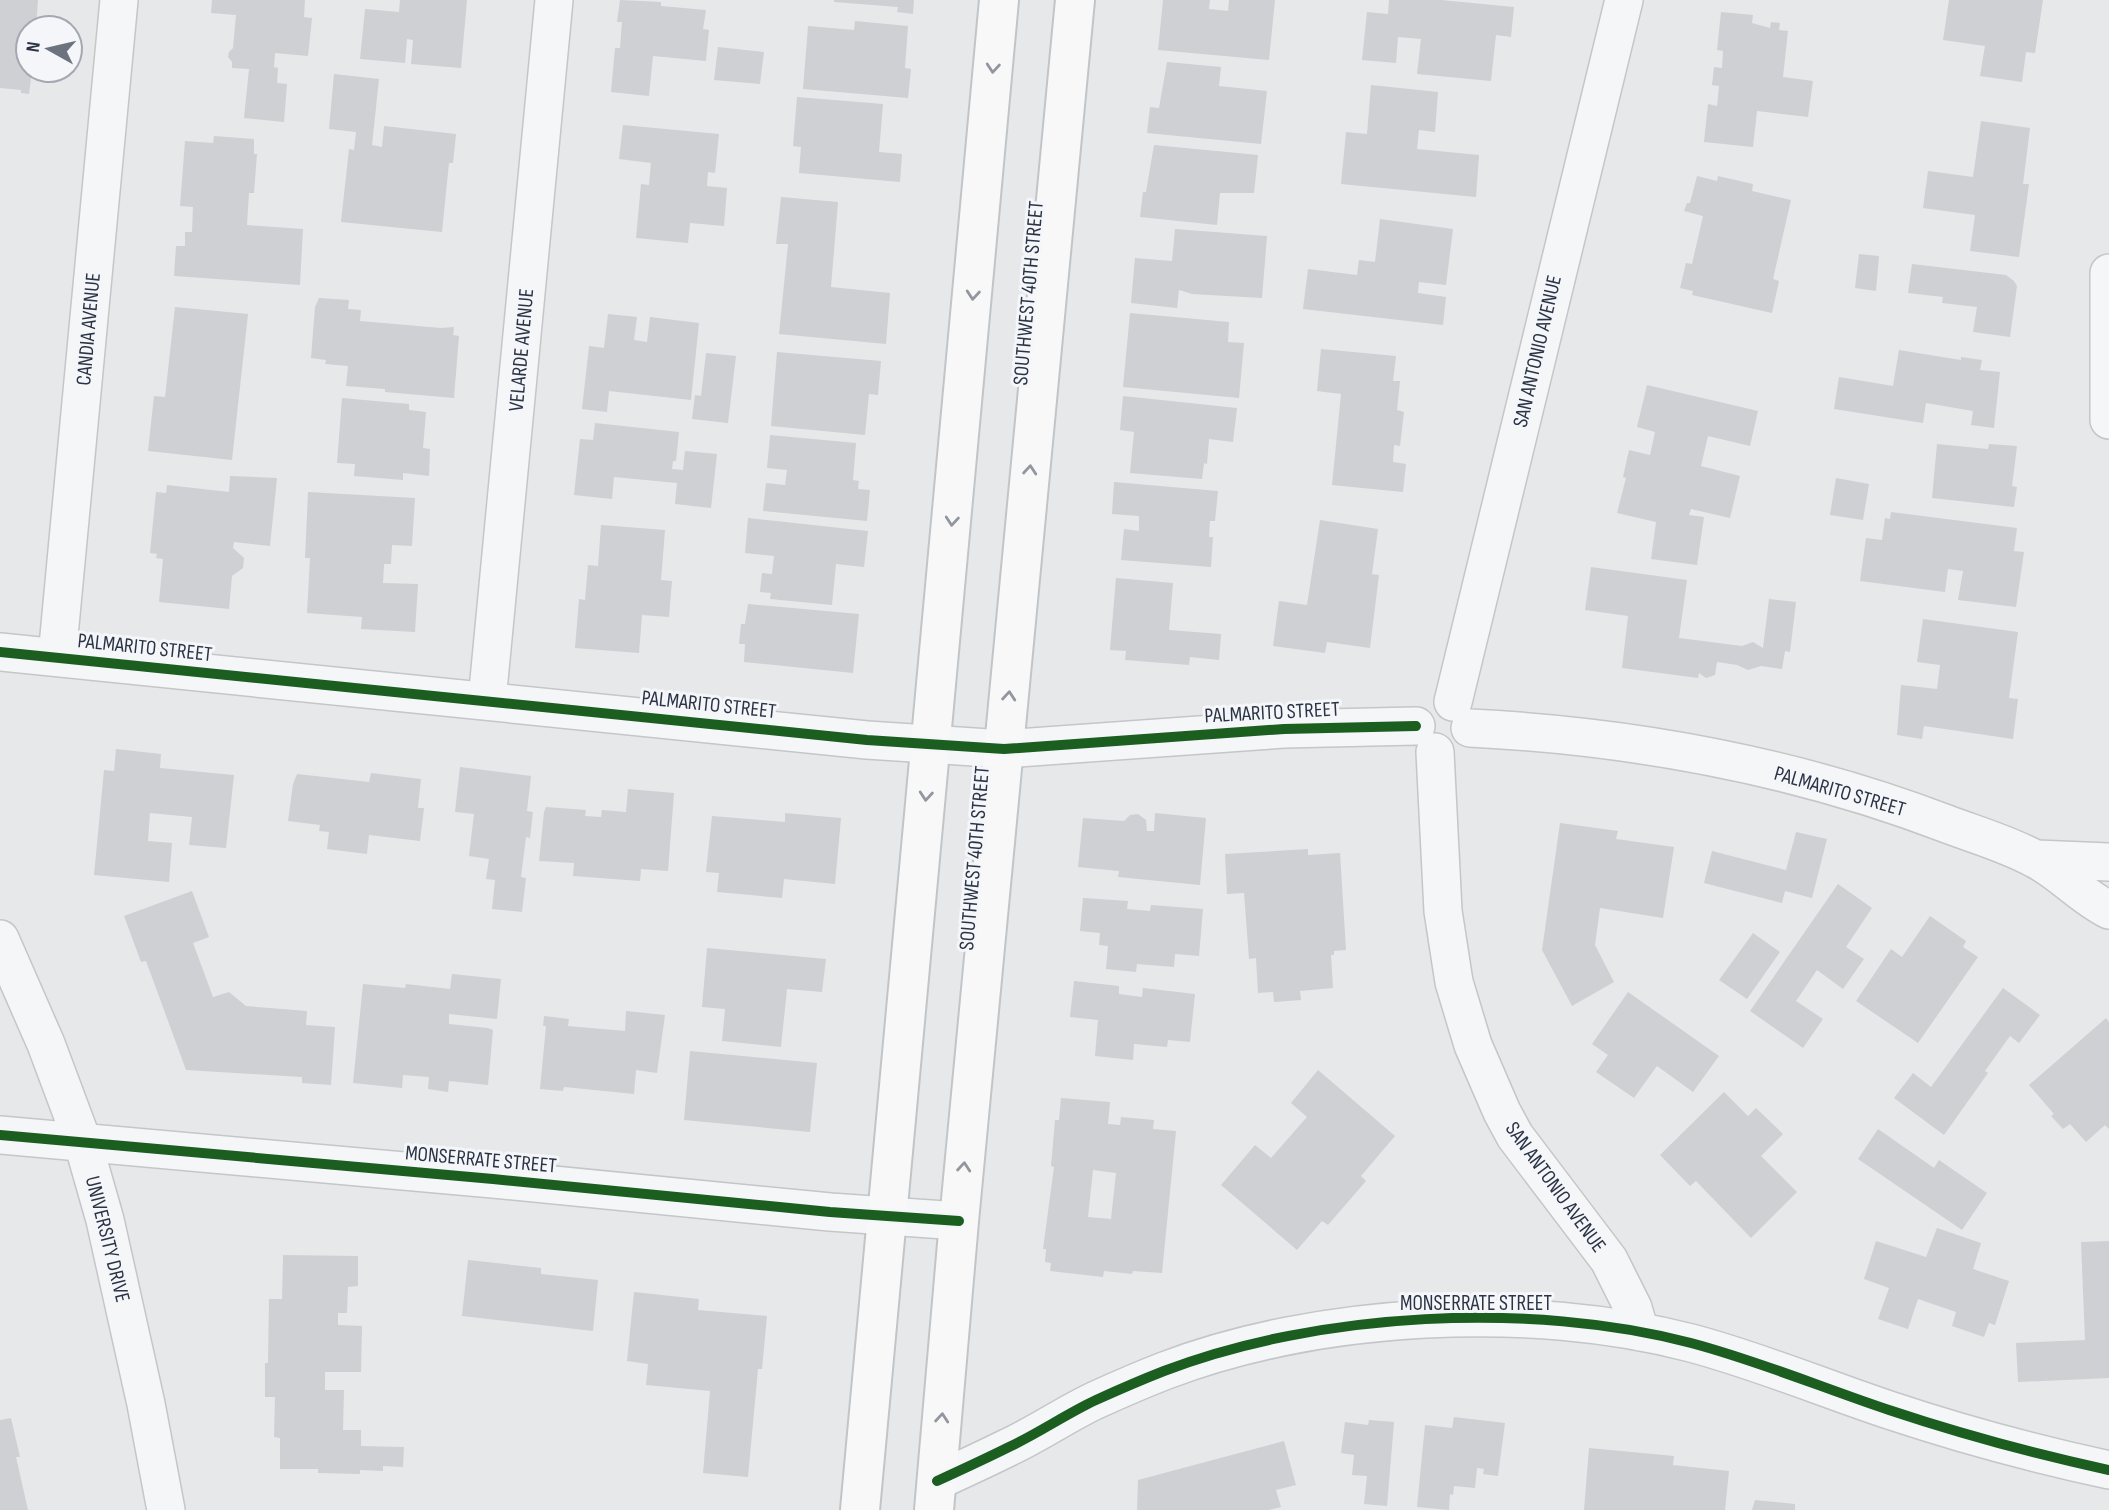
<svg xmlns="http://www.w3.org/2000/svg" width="2109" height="1510" font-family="'Sofia Sans Condensed',sans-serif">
	<rect width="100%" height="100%" fill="#e6e8ea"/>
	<path fill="#ced0d3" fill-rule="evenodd" d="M0,0H38L36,28H28V70H32L29,94L21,93V90L0,88Z
		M212,0H305L304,17L312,18L308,56L275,53L274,67L278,68L277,83L287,84L284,122L244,118L249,69L232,68V62L228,57L229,52L233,48L236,15L211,13Z
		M400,0H467L461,68L411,64L413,40L407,39L405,63L360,59L365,9L399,12Z
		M620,0L661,2V6L706,10L703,29L709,30L706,61L653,56L649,96L611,92L615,48H620L622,22H617Z
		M834,0H914L913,14L897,12L898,7L834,2Z
		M1163,0H1210L1209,9L1228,11L1229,0H1275L1269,60L1158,50Z
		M1389,0H1441L1514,7L1511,37L1496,35L1491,81L1417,74L1421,39L1398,37L1396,63L1362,60L1367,12L1388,14Z
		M1949,0H2043L2035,53L2026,52L2022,82L1980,76L1985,46L1943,40Z
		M1721,12L1753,15L1752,23L1770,28L1771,22L1780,23L1779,30L1788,31L1783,77L1813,81L1808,117L1757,111L1753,147L1704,142L1708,104L1717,106L1719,86L1712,85L1714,67L1722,68L1723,51L1717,50Z
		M855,21L908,26L905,68L911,69L908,98L803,89L808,26L854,30Z
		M718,47L764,52L760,84L714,80Z
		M1167,62L1221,67L1219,86L1267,91L1261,144L1147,133L1150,107L1159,108Z
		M334,74L379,79L372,145L382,147L384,126L456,134L453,163H449L442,232L341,222L349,149L354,150L356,132L329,129Z
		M1371,85L1438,92L1435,132L1419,130L1417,149L1479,155L1476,197L1341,184L1346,132L1367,134Z
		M797,97L883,104L879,152L902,154L900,182L799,173L801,147L793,146Z
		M1981,121L2030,128L2023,184H2029L2019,257L1970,251L1975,215L1923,208L1928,171L1973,177Z
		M623,125L719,134L715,173L708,172L707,186L727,188L724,226L690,223L688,243L636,238L641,184L649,185L651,163L619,159Z
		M214,136L254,139V154H257L254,193H249L247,225L303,229L300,285L174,276L176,246H185V232H192L193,207L180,206L185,141L213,143Z
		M1154,145L1258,155L1254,193H1220L1217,225L1140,217L1143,192H1146Z
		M1697,176L1717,181L1718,176L1753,184L1752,191L1791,200L1773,279L1779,281L1772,313L1692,295L1693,291L1680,288L1686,263L1692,264L1703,216L1684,211L1687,203H1690Z
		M781,197L838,202L831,287L890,293L886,344L779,334L788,244H776Z
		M1380,219L1453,229L1446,285L1419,282L1418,293L1446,297L1443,325L1303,309L1308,269L1357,275L1359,260L1375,262Z
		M1175,229L1267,236L1262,298L1192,294L1179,290L1177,308L1131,303L1135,258L1172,261Z
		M1859,254L1879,256L1876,291L1855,288Z
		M1912,264L2006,275L2014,281L2017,286L2010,337L1973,332L1977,307L1942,303L1943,297L1908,293Z
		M319,298L349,300L348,309L361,310L360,321L441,328L454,327L453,335L459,336L454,398L385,392V389L346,386L348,366L325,364L326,360L311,358L315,307Z
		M175,307L248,314L232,460L148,451L154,396L165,397Z
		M1130,313L1229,322L1228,342L1244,343L1239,398L1123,387Z
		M608,314L637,317L634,340L647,342L650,317L699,323L691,400L609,391L607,412L582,409L589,346L604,348Z
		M1321,349L1396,356L1393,381H1400L1397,410L1404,412L1400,446L1394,445L1393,462L1406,464L1403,492L1332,485L1341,394L1317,391Z
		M1899,350L1961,360V357L1982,360L1980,370L2000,372L1994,428L1971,425L1973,411L1926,403L1923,423L1834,409L1839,377L1893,386Z
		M777,352L881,361L878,395L869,394L865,435L771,426Z
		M706,353L736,356L728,423L692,419L695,395L701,396Z
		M1647,385L1758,411L1750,446L1708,436L1701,466L1740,476L1730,518L1691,509L1689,515L1704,517L1697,565L1651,559L1656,522L1617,513L1626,478L1623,477L1629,450L1650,455L1655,432L1637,427Z
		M1123,396L1237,408L1233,442L1209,439L1207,464L1204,463L1202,479L1130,473L1134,432L1120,430Z
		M342,398L409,404V410L426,412L423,448L430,449L429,476L403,473V480L354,476L355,464L337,463Z
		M595,423L679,432L676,461H673L672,469L683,470L685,451L717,454L711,508L675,504L677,483L614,477L612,499L574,495L580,439L593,440Z
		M770,435L856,443L853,480L859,481L858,489L870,490L867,521L763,511L766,483L785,485L787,470L767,468Z
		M1937,444L1988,449L1989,444L2017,446L2012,486L2017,487L2014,507L1932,498Z
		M230,476L277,478L270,546L234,542L233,548L244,558L243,568L232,576L229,609L159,602L163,559L156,558L157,554L150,553L156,492L166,493L167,485L229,492Z
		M1836,478L1869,484L1863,520L1830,515Z
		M1114,482L1218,491L1215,521H1210L1209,537H1213L1211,567L1121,560L1124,529L1139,531V516L1112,514Z
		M308,492L415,498L412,546L392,545L391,564H384L383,583L418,584L415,632L361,629L362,617L307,613L310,558H305Z
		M1891,512L2017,528L2014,551L2024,552L2016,607L1958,600L1963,571L1948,569L1945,592L1860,581L1866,538L1882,540L1885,518L1890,519Z
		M748,518L868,531L864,567L836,564L832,605L770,599L771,593L760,592L762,573L772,574L774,556L745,553Z
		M1320,520L1378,529L1372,574L1379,575L1370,648L1327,642L1325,653L1273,646L1279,601L1307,605Z
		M601,525L665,530L661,580L672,581L669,617L642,615L639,653L575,648L579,599L585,600L588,565L598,566Z
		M1591,567L1687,580L1679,638L1742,646L1753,642L1763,648L1769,599L1796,602L1790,652L1785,651L1782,669L1761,666L1748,670L1737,665L1717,662L1715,675L1706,678L1699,673L1698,678L1622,668L1628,616L1585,610Z
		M1116,578L1173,583L1169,630L1221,634L1219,660L1190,657L1189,665L1125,660L1126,651L1110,650Z
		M748,604L859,614L853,673L744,662L745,644H739L741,624H745Z
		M1923,619L2018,632L2009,698L2018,699L2013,739L1924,726L1922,739L1897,735L1901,685L1937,689L1940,665L1917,662Z
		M116,749L161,754L160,768L234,775L226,848L189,845L192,817L150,813L148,841L172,843L169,882L94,875L104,770L114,771Z
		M460,767L531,776L527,811L533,812L530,838L526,837L521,877L526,878L522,912L492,909L495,880L486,879L489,859L469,856L474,814L455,812Z
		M371,773L421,779L418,808H424L420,841L369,835L367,854L327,849L329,832L319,831L320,825L288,821L293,784L297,774L369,782Z
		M628,789L674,793L668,871L641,869L640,881L573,876L574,863L539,861L544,812L546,807L586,810L585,816L601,817L602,810L626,812Z
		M785,813L841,818L835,884L784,879L782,898L717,892L719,873L706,872L712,816L785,822Z
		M1155,813L1206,818L1200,885L1118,877L1119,871L1078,867L1083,818L1124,821L1130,815L1138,814L1146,820L1147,831H1154Z
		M1560,823L1618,831L1616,839L1674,847L1663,918L1600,908L1595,945L1614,982L1572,1006L1542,950Z
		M1796,832L1827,839L1812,898L1785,891L1782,903L1704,883L1712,851L1786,870Z
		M1308,849V855L1340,853L1346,950L1334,951V955H1331L1333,988L1300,991L1301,1000L1274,1002L1273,992L1258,993L1256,958L1249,959L1244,893L1227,894L1225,854Z
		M1838,884L1872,908L1846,947L1864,959L1843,989L1817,970L1796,1001L1823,1019L1803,1048L1750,1011Z
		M192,891L209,937L193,943L213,997L229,992L246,1006L307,1011L306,1025L335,1027L331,1085L302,1083V1077L186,1070L146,961L141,962L124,916Z
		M1083,898L1128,901L1127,909L1150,911L1151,905L1203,909L1199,956L1175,954L1174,967L1137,964L1136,972L1106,969L1108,946L1099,945L1100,933L1080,931Z
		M1930,916L1966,941L1963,947L1978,957L1918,1043L1856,1001L1891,949L1902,957Z
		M1753,933L1780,952L1747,999L1719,980Z
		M707,948L826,959L822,992L787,989L781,1047L722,1041L725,1009L702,1007Z
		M452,974L501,979L497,1019L449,1014V1024L488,1028L493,1030L488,1085L449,1081L448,1092L428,1089L429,1077L403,1075L402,1088L353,1083L363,984L405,988L406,984L450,989Z
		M1074,981L1119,986V994L1142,997L1143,988L1195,994L1190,1042L1168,1040L1167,1047L1134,1044L1133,1060L1095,1056L1098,1020L1070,1017Z
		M2003,988L2040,1015L2019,1043L2010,1036L1985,1071L1988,1073L1944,1135L1894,1098L1913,1073L1931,1087Z
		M1628,992L1719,1056L1693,1092L1657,1066L1634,1098L1596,1072L1608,1055L1592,1044Z
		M626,1011L665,1015L657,1073L636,1070L634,1094L564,1087L563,1091L540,1089L546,1026H543L544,1016L569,1019L568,1026L625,1031Z
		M2106,1018L2109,1022V1129L2105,1125L2086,1142L2070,1124L2063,1129L2051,1116L2054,1114L2029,1085Z
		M690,1051L817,1063L810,1132L684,1120Z
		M1318,1070L1395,1136L1361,1176L1366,1181L1328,1225L1322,1221L1297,1250L1221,1185L1255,1145L1271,1158L1307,1117L1291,1103Z
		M1724,1092L1748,1116L1756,1108L1783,1134L1761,1156L1797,1192L1751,1238L1696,1181L1690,1186L1660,1155Z
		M1061,1098L1110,1102L1108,1124L1120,1125L1121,1117L1154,1120L1153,1129L1176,1131L1162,1273L1133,1271L1132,1274L1104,1271L1103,1277L1050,1271L1051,1263L1045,1262L1046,1249H1043L1054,1167L1051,1166L1055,1120H1059ZM1093,1170L1116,1173L1111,1219L1088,1217Z
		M1878,1129L1934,1168L1939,1160L1987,1193L1962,1230L1858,1159Z
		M1937,1228L1981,1243L1973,1269L2009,1281L1995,1325L1989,1323L1984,1337L1952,1326L1956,1312L1918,1299L1908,1329L1878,1319L1889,1288L1864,1279L1876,1241L1926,1257Z
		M2109,1241V1378L2018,1382L2016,1343L2085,1340L2081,1242Z
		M283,1255L358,1256V1286L348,1287L347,1313H338V1325L362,1326L361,1372H325V1390H344L343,1430H361V1446L404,1447L403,1467L383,1466V1471L360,1470V1474L318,1473V1469H280V1438L274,1437L275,1397H265V1363H268L269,1299H282Z
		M468,1260L541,1268V1274L598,1280L593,1331L462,1316Z
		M634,1292L699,1299L698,1310L767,1316L762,1369H758L748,1477L703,1473L710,1391L646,1385L648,1364L627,1361Z
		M1454,1417L1505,1423L1498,1476L1483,1474L1484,1469L1477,1468L1475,1488L1454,1486L1453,1495L1450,1494L1449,1510L1417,1507L1425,1425L1452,1428Z
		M11,1418L20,1457H16L28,1510H0V1420Z
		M1369,1420L1394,1422L1387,1506L1364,1504L1367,1476L1352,1475L1354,1455L1341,1453L1345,1422L1368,1425Z
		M1284,1441L1296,1485L1276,1490L1281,1507L1269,1510H1137L1138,1480Z
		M1589,1448L1674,1456L1673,1465L1729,1471L1725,1510H1584Z
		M1755,1500L1795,1504V1510H1752Z"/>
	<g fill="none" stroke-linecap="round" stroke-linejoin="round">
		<g stroke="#c4c6c8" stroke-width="40">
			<path id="minor" d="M2109,273V420
				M0,652L867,740L1004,749L1284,729L1416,726
				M57,657L119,0
				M487,701L554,0
				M1453,702L1624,0
				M1470,728C1632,736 1795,766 1947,824C1976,835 2008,844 2035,859C2061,872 2081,896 2109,910
				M1435,752L1443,911L1454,982L1473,1045L1502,1112L1515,1136L1609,1260L1633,1308L1640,1332
				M2037,859L2109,862
				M0,939L46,1044L83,1143L105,1220L146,1404L166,1510
				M0,1135L493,1179L830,1212L959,1221
				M937,1481C961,1470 985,1459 1009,1447C1039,1433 1066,1414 1096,1400C1118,1390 1141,1380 1164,1371C1318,1312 1531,1301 1691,1343C1759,1361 1823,1388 1889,1410C1961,1434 2035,1454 2109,1470"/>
		</g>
		<g stroke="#c2c5c8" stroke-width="42">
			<path id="major" d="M860,1510L999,0
				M934,1510L959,1221L1075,0"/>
		</g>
		<use href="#minor" stroke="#f5f6f7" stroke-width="37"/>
		<use href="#major" stroke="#f8f8f8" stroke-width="38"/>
		<g stroke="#f4f6f9" stroke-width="15">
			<path id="cycleway" d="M0,652L867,740L1004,749L1284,729L1416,726
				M0,1135L493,1179L830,1212L959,1221
				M937,1481C961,1470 985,1459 1009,1447C1039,1433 1066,1414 1096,1400C1118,1390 1141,1380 1164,1371C1318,1312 1531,1301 1691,1343C1759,1361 1823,1388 1889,1410C1961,1434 2035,1454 2109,1470"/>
		</g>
		<use href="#cycleway" stroke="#1b5e20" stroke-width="10"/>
	</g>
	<defs><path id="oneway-chevron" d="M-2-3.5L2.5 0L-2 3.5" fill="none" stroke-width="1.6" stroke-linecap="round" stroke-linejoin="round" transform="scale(1.75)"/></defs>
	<g stroke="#92969e">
		<use href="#oneway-chevron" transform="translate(993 68) rotate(95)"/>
		<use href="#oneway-chevron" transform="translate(973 295) rotate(95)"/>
		<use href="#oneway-chevron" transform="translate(1030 470) rotate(-85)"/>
		<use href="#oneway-chevron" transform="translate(952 521) rotate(95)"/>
		<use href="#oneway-chevron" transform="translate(1009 696) rotate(-85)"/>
		<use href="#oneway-chevron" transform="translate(926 796) rotate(95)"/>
		<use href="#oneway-chevron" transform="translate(964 1167) rotate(-85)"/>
		<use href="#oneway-chevron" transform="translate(942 1418) rotate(-85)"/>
	</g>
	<g text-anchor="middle" stroke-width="6" stroke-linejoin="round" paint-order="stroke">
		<g font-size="21" fill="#2b3445" stroke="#f4f6f9">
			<text transform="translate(1028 293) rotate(-85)" y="7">SOUTHWEST 40TH STREET</text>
			<text transform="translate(88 329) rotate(-85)" y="7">CANDIA AVENUE</text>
			<text transform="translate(521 350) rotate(-85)" y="7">VELARDE AVENUE</text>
			<text transform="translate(1537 351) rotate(-77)" y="7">SAN ANTONIO AVENUE</text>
			<text transform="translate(145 647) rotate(6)" y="7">PALMARITO STREET</text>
			<text transform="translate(709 704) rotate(6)" y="7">PALMARITO STREET</text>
			<text transform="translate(1272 712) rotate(-3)" y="7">PALMARITO STREET</text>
			<text transform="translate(1840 791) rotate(16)" y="7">PALMARITO STREET</text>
			<text transform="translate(974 858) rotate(-85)" y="7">SOUTHWEST 40TH STREET</text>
			<text transform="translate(481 1159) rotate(5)" y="7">MONSERRATE STREET</text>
			<text transform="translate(1556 1187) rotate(54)" y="7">SAN ANTONIO AVENUE</text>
			<text transform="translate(108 1239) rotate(76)" y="7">UNIVERSITY DRIVE</text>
			<text x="1476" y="1310">MONSERRATE STREET</text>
		</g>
	</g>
	<g transform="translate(49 49) rotate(278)"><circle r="33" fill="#f4f6f9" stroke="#a4a8b1" stroke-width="2"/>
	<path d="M0-5L12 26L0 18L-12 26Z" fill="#6c737f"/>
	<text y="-10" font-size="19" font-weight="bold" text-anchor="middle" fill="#2b3445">N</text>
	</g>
</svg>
